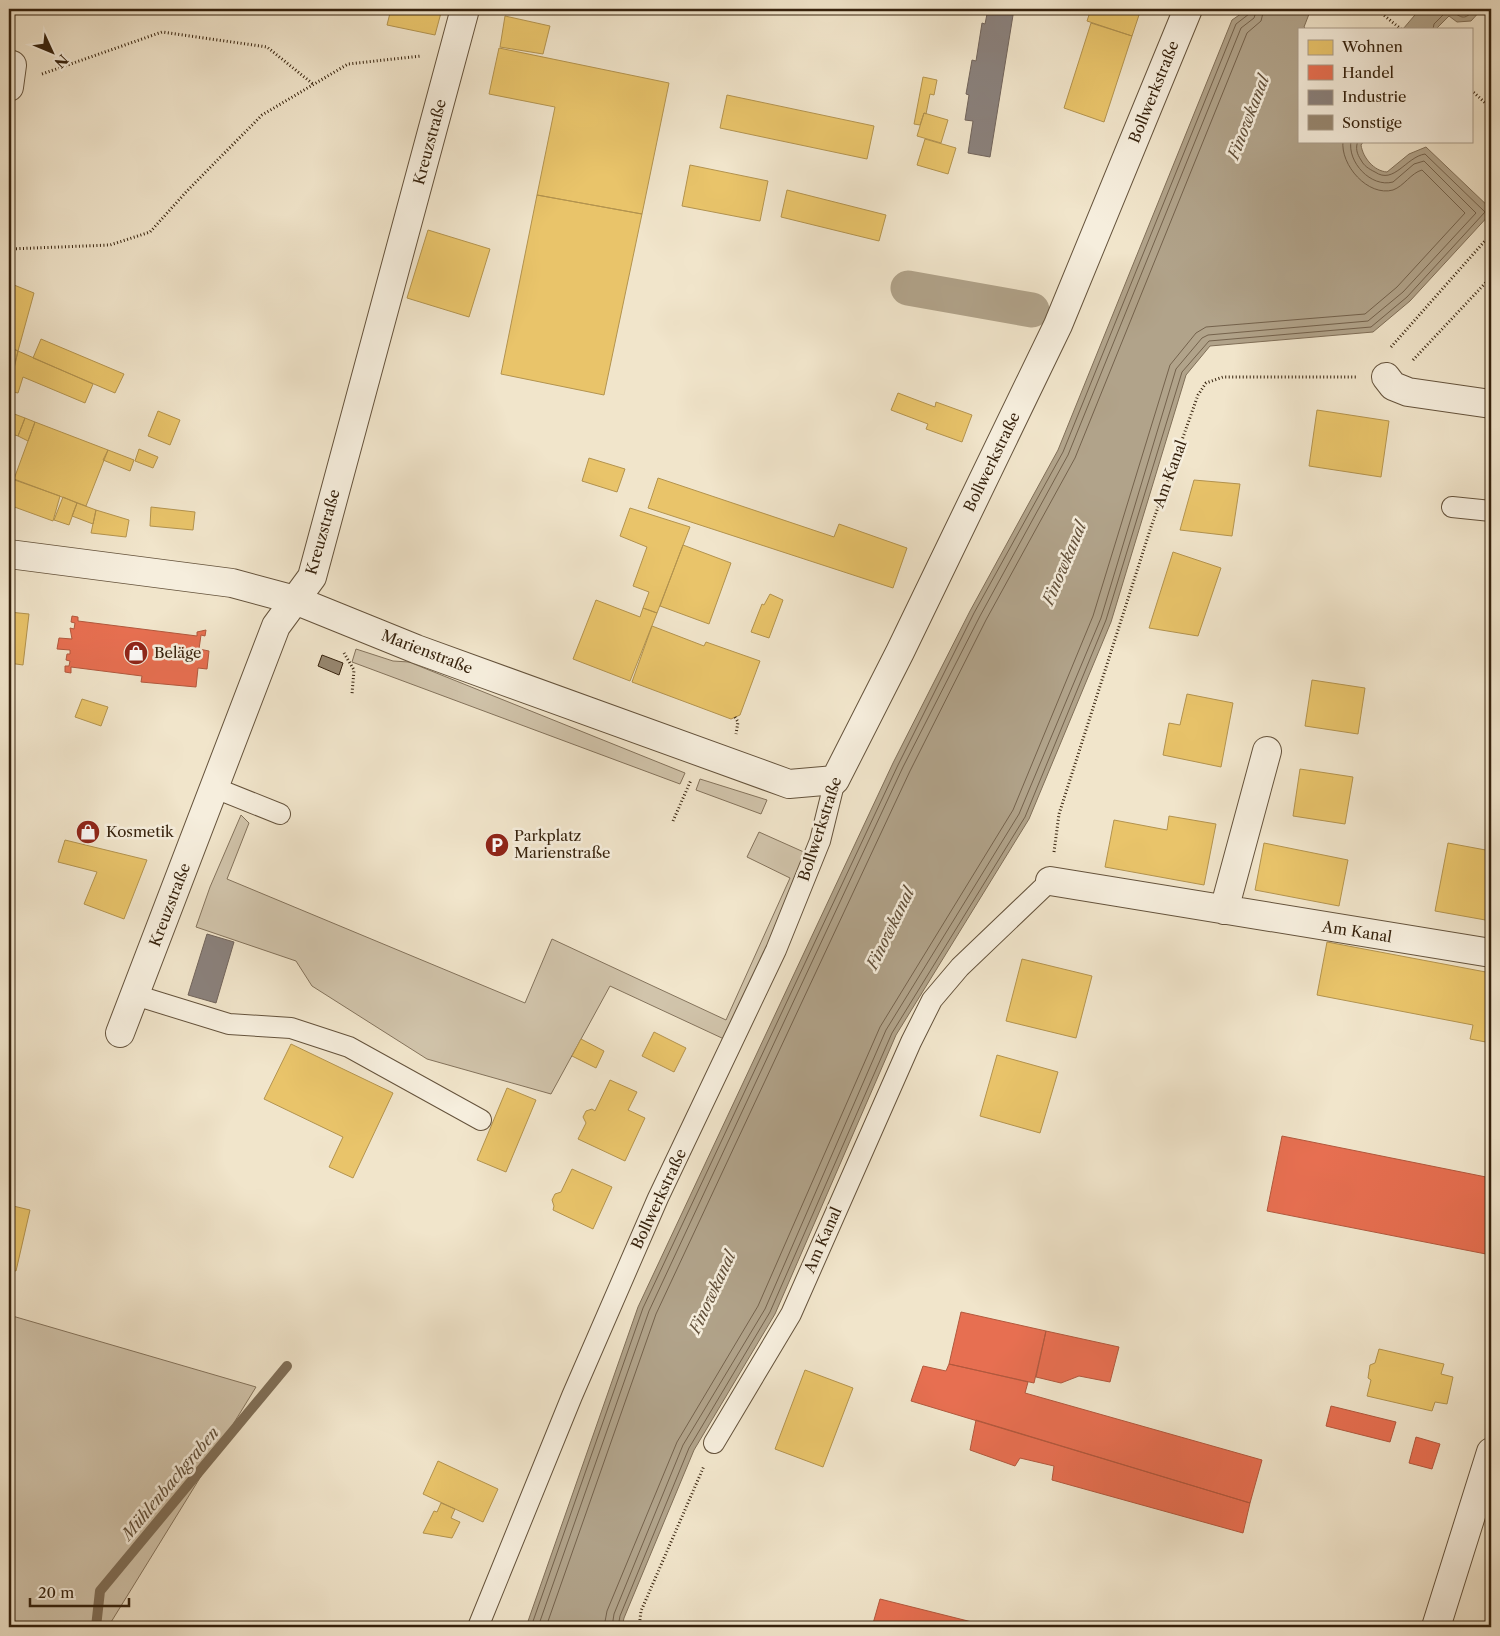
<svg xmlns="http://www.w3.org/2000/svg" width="1500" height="1636" font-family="'Libre Caslon Text',serif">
	<rect width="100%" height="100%" fill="#f1e5cb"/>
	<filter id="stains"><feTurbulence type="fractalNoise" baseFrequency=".004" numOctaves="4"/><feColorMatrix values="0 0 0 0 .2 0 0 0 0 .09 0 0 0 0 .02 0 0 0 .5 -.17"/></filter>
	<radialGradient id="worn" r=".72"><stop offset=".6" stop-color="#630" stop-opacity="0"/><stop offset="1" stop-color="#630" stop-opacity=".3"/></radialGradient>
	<path fill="#d1c4ab" stroke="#84735c" d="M356,649L393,661L409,662L685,773L680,784L352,662Z
		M700,779L767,800L761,814L696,790Z
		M241,815L249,823L227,879L525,1003L552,939L726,1020L790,878L747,857L759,832L806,853L773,936L724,1039L610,986L551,1094L427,1059L312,986L296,961L196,927L210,887Z
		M9,1315L256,1387L108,1627H9Z"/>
	<path fill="#b1a38a" stroke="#806f58" d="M1248,9H1311L1304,27L1306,29H1299V141H1364L1361,145C1363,158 1374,171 1387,172L1409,154L1426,147L1491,209V213L1410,301L1373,332L1210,346L1186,375L1111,622L1029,819L896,1035L775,1314L694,1450L624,1618L622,1627H526L638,1307L893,763L970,611L1058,450L1232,20Z
		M1420,9H1482L1471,21L1457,22L1449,16L1436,29H1403Z"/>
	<path fill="#e9c46a" stroke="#b3934e" d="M9,9H15L11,25H9Z
		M391,9H442L435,35L387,25Z
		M1091,9H1141L1132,36L1087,21Z
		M505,16L550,26L543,54L500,47Z
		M1091,23L1132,36L1104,122L1064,108Z
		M499,48L669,83L642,214L537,195L555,107L489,94Z
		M923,77L937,80L934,95L930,94L926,114L924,113L920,125L914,124Z
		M727,95L874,126L867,159L720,128Z
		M924,113L948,120L941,143L917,136Z
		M925,139L956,148L948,174L917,165Z
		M690,165L768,181L760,221L682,206Z
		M787,190L886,215L879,241L781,217Z
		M537,195L642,214L604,395L501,374Z
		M428,230L490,249L469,317L407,298Z
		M9,283L34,293L18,351L9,347Z
		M41,339L124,374L115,393L33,358Z
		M9,347L18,351L9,387Z
		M18,351L93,384L85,403L23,377L18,393L9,391Z
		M898,393L935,407L936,402L972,415L962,442L926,429L928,424L891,410Z
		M1317,410L1389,421L1381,477L1309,466Z
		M158,411L180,420L170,445L148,436Z
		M9,412L25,418L18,436L9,433Z
		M25,418L35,422L28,441L18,436Z
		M35,422L108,450L86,506L14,479Z
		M139,449L158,457L153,468L135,461Z
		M108,450L134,460L130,471L103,460Z
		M589,458L625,469L617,492L582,481Z
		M9,478L60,496L53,521L9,505Z
		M658,478L834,537L839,524L907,548L893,588L648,508Z
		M1194,480L1240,484L1232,536L1180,530Z
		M63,497L77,503L69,525L54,520Z
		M77,503L96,510L93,524L72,516Z
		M151,507L195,512L193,530L150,526Z
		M630,508L690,527L657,613L643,608L649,592L633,586L647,547L620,536Z
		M96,510L129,520L126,537L91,533Z
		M683,545L731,563L709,624L660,606Z
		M1173,552L1221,568L1198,636L1149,628Z
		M770,594L783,600L769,638L751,632L762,604L764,605Z
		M596,600L640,617L643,608L657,613L630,681L573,659Z
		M9,612L29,614L23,665L9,663Z
		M652,626L704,646L706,642L760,661L740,715L731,719L632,682Z
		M1312,680L1365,688L1358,734L1305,726Z
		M1187,694L1233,703L1221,767L1163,755L1169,723L1180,725Z
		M82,699L108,707L101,726L75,717Z
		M1300,769L1353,777L1345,824L1293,816Z
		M1169,816L1216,824L1204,885L1105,867L1114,820L1167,830Z
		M65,840L147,860L124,919L84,904L97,872L58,862Z
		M1264,843L1348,860L1339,906L1255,890Z
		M1448,843L1491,851V921L1435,911Z
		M1327,942L1491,973V1043L1470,1039L1473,1025L1317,995Z
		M1022,959L1092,976L1076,1038L1006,1021Z
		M654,1032L686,1048L674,1072L642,1056Z
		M581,1039L604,1051L596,1068L572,1056Z
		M291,1044L393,1093L353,1178L329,1167L343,1137L264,1099Z
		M997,1055L1058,1072L1040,1133L980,1116Z
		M610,1080L637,1092L628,1110L645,1118L625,1161L578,1139L586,1123L583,1117L586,1111L592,1109L595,1111Z
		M507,1088L536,1100L506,1172L477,1160Z
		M572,1169L612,1187L593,1229L553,1210L554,1206L552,1200L555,1194L561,1192Z
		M9,1205L30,1210L16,1271L9,1269Z
		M1379,1349L1444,1364L1441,1374L1453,1377L1447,1404L1435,1402L1432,1411L1367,1396L1371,1380L1368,1378L1370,1365L1375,1363Z
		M805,1370L853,1388L823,1467L775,1449Z
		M438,1461L498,1489L483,1522L423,1494Z
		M441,1503L455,1509L451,1518L460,1522L452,1538L423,1533L434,1511L437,1512Z"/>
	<path fill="#e76f51" stroke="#b2583d" d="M72,616L78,617V621L197,636V632L206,630L205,636L201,635L199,649L209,651L207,669L198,668L196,687L141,682L142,676L71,667V673L65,672V666H69L70,661L66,660L67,654H70V650L57,649L59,638L72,639L70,628L74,629L75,623L71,622Z
		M1282,1136L1491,1178V1255L1267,1211Z
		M961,1312L1046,1331L1034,1383L949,1364Z
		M1046,1331L1119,1347L1110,1382L1079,1376L1061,1383L1036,1377Z
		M949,1364L1028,1382L1025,1393L1262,1460L1250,1503L911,1401L923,1366L946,1371Z
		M1331,1406L1396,1422L1390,1442L1326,1426Z
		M976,1420L1250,1503L1243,1533L1052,1480L1054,1466L1020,1458L1015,1466L970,1450Z
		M1416,1437L1440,1444L1432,1469L1409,1463Z
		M880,1599L992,1627H872Z"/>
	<path fill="#8a817c" stroke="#71645b" d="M988,9H1014L990,157L968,153L973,121L965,120L969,95L966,94L972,60L976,61L982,23L985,24Z
		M207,934L234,942L216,1003L188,995Z"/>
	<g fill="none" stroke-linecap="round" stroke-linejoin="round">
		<path stroke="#74624c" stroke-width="1" d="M1433,29L1434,24L1446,12C1461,11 1460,26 1475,9
			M531,1627L643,1308L898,765L974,613L1063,452L1236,24L1249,14L1251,9
			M538,1627L649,1311L903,767L980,616L1068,455L1241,28L1254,18L1257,9
			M546,1627L656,1314L910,771L986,620L1075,458L1247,33L1261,21L1264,9
			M604,1627L607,1611L677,1442L758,1306L880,1027L1013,810L1093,616L1170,365L1196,333L1206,327L1365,314L1397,287L1465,213L1422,170C1411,173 1404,186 1393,190C1368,197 1340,165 1343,141
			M612,1627L614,1614L683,1445L765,1309L886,1030L1019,814L1101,618L1176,369L1202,338L1208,335L1368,321L1403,292L1476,213L1424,161L1414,164L1393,182C1371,188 1347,162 1351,141
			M618,1627L620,1616L689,1448L770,1312L892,1033L1025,817L1106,620L1182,372L1209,341L1371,327L1407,297L1485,212L1425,154C1406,157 1394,185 1375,172C1369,169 1364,166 1361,160C1357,154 1355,148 1358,141"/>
		<path stroke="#806f58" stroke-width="10" d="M96,1627L100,1591L287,1366"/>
		<path stroke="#b1a38a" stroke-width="35" d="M908,288L1032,310"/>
	</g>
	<path fill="#978770" stroke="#36220d" d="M322,655L343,663L339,675L318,666Z"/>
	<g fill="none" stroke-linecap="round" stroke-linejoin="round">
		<g stroke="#65533c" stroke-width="22">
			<path id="service" d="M1452,507L1491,511
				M215,788L280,814
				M135,995L229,1024L291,1028L349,1047L481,1120
				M714,1443L791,1314L911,1042L932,1000L960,967L1050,881
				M478,1627L572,1396L658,1198L776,950L820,841L835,780"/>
		</g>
		<g stroke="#65533c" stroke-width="30">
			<path id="minor" d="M9,64L12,65L9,87
				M1386,377L1393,386L1408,392L1491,404
				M9,554L232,583L295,600L416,649L789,784L835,780L900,652L1058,325L1188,9
				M1050,881L1491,953
				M1224,910L1267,751
				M120,1033L276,626L312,577L465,9
				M1436,1627L1491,1452"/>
		</g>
		<path stroke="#36220d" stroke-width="3" stroke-dasharray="1 2.5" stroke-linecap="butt" d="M1376,9L1401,29
			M42,74L162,32L267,47L313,84
			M1471,90L1491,108
			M9,249L110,245L150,232L187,191L262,115L348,64L421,56
			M1391,347L1491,234
			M1413,360L1491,277
			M344,653L354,670L352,694
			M735,717L738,722L736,734
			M673,821L691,780
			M1054,852L1059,814L1151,527L1198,395L1206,383L1223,377H1357
			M639,1627L641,1611L704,1466"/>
		<use href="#service" stroke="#f6eedd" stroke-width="20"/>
		<use href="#minor" stroke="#f6eedd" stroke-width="28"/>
	</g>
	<defs>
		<g id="shop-disc" transform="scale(1.25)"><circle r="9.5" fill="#8f2418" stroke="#f6eedd"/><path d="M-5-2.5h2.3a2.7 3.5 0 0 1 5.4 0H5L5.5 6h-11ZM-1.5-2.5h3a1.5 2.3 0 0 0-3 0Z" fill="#fff"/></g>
		<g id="parking-disc" transform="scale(1.25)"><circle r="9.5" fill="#8f2418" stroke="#f6eedd"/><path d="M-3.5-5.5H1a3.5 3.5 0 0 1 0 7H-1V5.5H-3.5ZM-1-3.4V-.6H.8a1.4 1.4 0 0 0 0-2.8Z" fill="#fff"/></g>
	</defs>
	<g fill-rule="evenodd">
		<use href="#shop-disc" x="136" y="653"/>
		<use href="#shop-disc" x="88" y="832"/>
		<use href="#parking-disc" x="497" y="845"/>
	</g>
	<g text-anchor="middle" stroke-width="5" stroke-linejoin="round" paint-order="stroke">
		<g font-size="15" fill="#36220d" stroke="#f6eedd">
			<text transform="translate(1154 92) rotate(-68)" y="5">Bollwerkstraße</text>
			<text transform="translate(430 142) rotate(-75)" y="5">Kreuzstraße</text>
			<text transform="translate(992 462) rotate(-64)" y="5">Bollwerkstraße</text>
			<text transform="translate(1170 474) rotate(-70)" y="5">Am Kanal</text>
			<text transform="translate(323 532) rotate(-74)" y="5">Kreuzstraße</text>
			<text transform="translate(427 652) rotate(21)" y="5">Marienstraße</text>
			<text transform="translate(820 829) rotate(-72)" y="5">Bollwerkstraße</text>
			<text transform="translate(170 905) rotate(-69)" y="5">Kreuzstraße</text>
			<text transform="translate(1357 932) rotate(9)" y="5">Am Kanal</text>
			<text transform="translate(659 1199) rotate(-65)" y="5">Bollwerkstraße</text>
			<text transform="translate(823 1240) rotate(-66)" y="5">Am Kanal</text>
		</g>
		<g font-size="15" fill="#36220d" stroke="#f6eedd" text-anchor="start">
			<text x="154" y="658">Beläge</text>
			<text x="106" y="837">Kosmetik</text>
			<text x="514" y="841">Parkplatz<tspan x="514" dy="17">Marienstraße</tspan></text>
		</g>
		<g font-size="16" font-style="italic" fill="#614f39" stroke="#f6eedd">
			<text transform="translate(1248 117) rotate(-69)" y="6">Finowkanal</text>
			<text transform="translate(1064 563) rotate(-67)" y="6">Finowkanal</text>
			<text transform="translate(890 928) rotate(-64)" y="6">Finowkanal</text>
			<text transform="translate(712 1292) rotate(-65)" y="6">Finowkanal</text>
			<text transform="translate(170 1483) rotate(-50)" y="6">Mühlenbachgraben</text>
		</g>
	</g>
	<rect width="1500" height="1636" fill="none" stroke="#f1e5cb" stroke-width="30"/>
	<rect x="10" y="10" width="1480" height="1616" fill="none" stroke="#36220d" stroke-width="2.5"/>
	<rect x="15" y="15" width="1470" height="1606" fill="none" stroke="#36220d"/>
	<rect x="1298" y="28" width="175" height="115" fill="#f6eedd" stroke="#a99c8a"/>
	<rect x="1308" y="40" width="25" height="15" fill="#e9c46a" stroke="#a99c8a"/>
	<text x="1342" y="52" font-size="15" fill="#36220d">Wohnen</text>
	<rect x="1308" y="65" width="25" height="15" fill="#e76f51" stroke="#a99c8a"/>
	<text x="1342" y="78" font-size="15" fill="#36220d">Handel</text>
	<rect x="1308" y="90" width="25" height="15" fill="#8a817c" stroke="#a99c8a"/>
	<text x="1342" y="102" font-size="15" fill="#36220d">Industrie</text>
	<rect x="1308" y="115" width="25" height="15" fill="#978770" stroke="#a99c8a"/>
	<text x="1342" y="128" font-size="15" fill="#36220d">Sonstige</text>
	<g transform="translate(52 52) rotate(134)" stroke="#f6eedd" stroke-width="4" paint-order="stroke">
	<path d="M0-4L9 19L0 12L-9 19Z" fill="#36220d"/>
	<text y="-8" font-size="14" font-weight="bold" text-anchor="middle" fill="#36220d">N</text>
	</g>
	<path d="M30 1598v8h99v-8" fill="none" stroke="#36220d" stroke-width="2.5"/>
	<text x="38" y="1598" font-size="15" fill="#36220d" stroke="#f6eedd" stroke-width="4" paint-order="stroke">20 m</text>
	<rect width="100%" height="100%" filter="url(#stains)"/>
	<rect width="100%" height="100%" fill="url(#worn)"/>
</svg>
